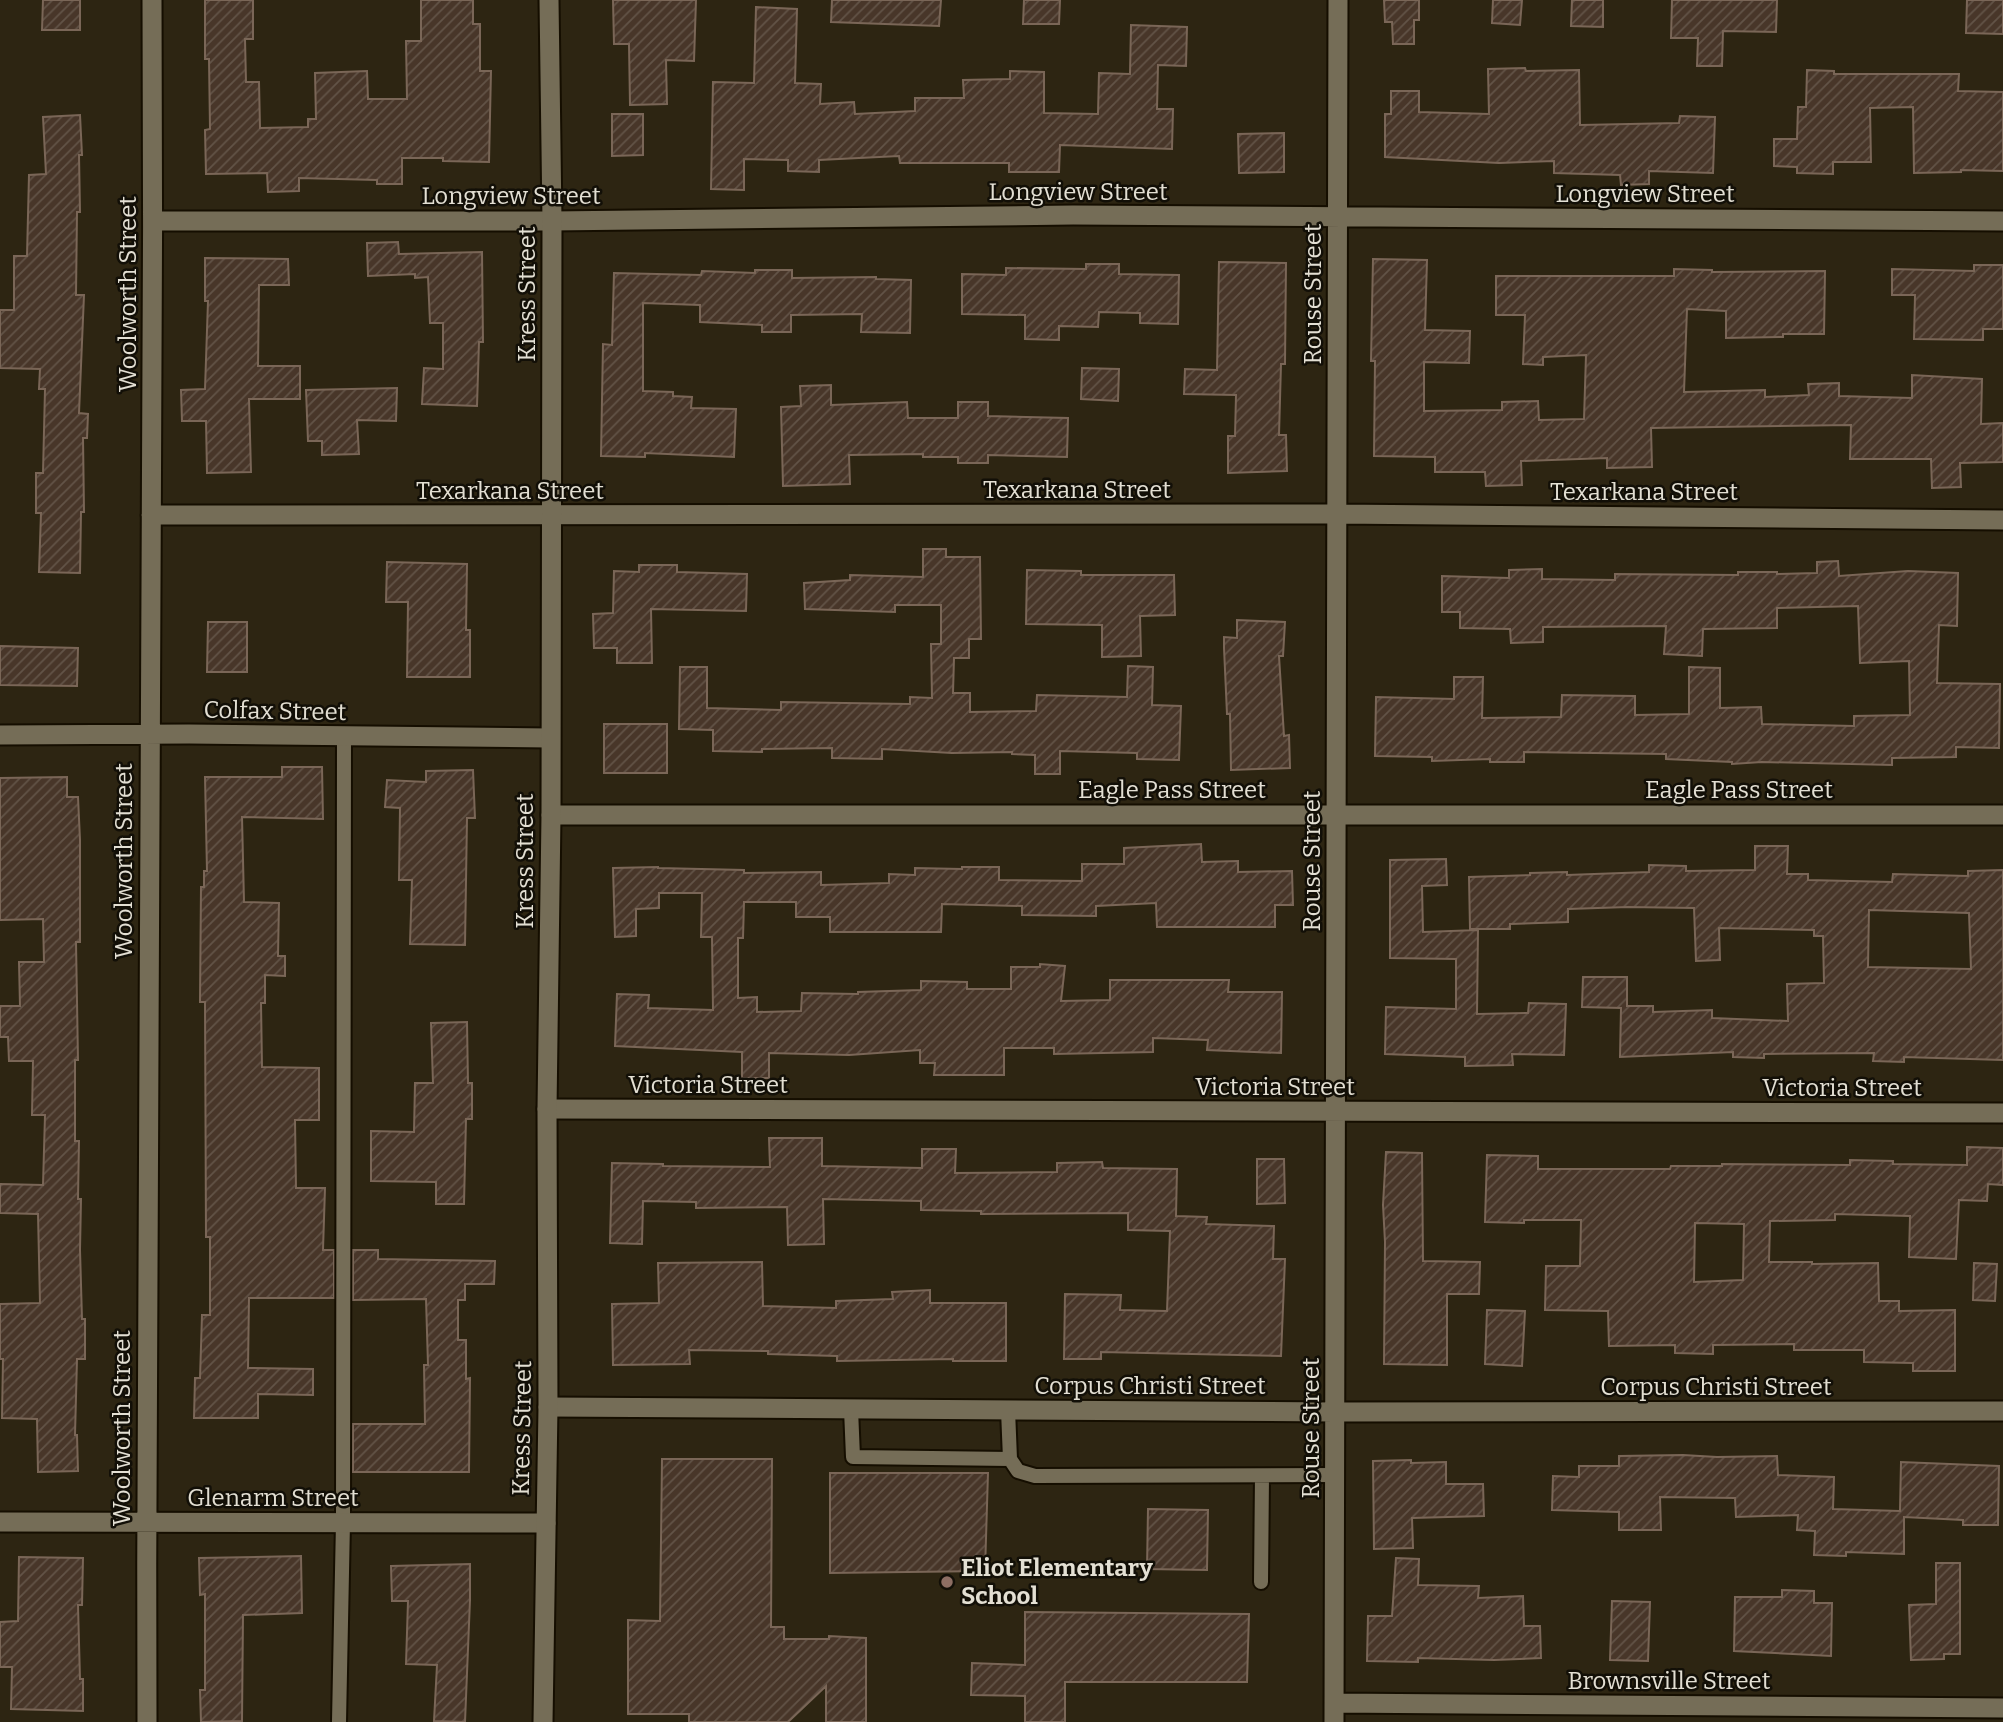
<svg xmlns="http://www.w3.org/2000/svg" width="2003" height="1722" font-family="Bitter,serif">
	<defs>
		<pattern id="building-hatch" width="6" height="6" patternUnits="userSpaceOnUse" patternTransform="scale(1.75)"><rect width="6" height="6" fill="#483629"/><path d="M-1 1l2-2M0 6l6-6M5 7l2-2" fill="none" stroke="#625347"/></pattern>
	</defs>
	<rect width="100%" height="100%" fill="#2d2512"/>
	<path fill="url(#building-hatch)" stroke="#7a6657" stroke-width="2" fill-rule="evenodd" d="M43,0H80V30H42Z
		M205,0H253V39H245L246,82H259L260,128L308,127V119H316L315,73L367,71L368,99H407L406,41H421V0H473V24H480V71H491L489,162L443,161V158H402V184H377V180L299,178V191L268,192L267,173L206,174L205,130L210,129L209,59H205Z
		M613,0H696L694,61L666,60L667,104L630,105L629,44H614Z
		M832,0H941L939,26L831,22Z
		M1024,0H1060L1059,24H1023Z
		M1384,0H1419V20H1414V44H1393L1392,22H1385Z
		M1493,0H1522L1520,25L1492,23Z
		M1572,0H1603V27L1571,26Z
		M1672,0H1777L1776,32L1723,31L1722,66H1697L1698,38H1671Z
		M1967,0H2003V34L1966,33Z
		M756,7L797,9L795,83L821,84L820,104L854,102L855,114L915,111V98H964L963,80L1010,79V71L1044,72V113L1098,114L1099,73L1130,74L1131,25L1187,27L1186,66L1158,65L1157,109H1173L1172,149L1060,145L1059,172H1009V163H900L899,156L819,160V172L788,171V160L744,159V190L711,189L713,82L754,83Z
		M1525,68L1526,71L1579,70L1580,125L1679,123L1680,116L1715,117L1713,173L1649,171V184L1621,185L1620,175L1554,173V161L1499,163L1385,157V114H1391V91H1419V112L1489,114L1488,69Z
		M1807,70L1834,71V74H1959L1958,91L2003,92V171L1961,170V172L1914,173L1913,107L1870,108L1871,162H1833V174L1797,173V167L1774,166V139H1797L1798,107H1806Z
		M612,114H643V155L612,156Z
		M80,115L82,155H79L80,212H77L76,295H84L79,413L88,414L87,438H83L84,512H81L80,573L39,572L41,513H36V473H43L45,389H39L40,369L0,368V310H14V256H27L29,175L46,174L43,117Z
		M1284,133V172L1239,173L1238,134Z
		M398,242L399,254L482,252L483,342H479L477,406L422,404L424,368L443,369V323H430L428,277L415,278V274L368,276L367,243Z
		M205,258L288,259L289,285H259L258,366H300V399H249L251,472L207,473L206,421H182L181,390L205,389L208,301H205Z
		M1373,259L1427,260L1425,330L1470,331L1469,363L1424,362V411L1502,410V402L1538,401L1539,420L1584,419L1586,355L1543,357V365L1523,364L1525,315H1496V276H1674V269L1712,270V272L1825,271L1824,334H1783V337L1726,338V311L1687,309L1684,392L1765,390V397L1809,395L1808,384L1839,383V396L1912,398V375L1982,379L1981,424L2003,423V462L1960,463L1961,487L1932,488L1931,459H1850L1851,425L1651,428L1652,467L1607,468V458L1521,461L1522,485L1486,486L1485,472H1435V457L1374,456L1375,361H1371Z
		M1219,262L1286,263L1285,364H1281L1279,435H1286L1287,471L1228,473V436H1235L1236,395L1184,394L1185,369L1217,370Z
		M1086,264H1119V274L1179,275L1178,324L1140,323V313L1099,312L1098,327L1059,326V340L1025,339V315L962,314V274L1006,275V268L1086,269Z
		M1974,265H2003V329H1983V340L1914,339L1915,295H1892V269L1974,271Z
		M755,270H792V278L876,277V279L911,280L910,333L861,332L862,314L791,315V332H762V325L700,322V305L643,303V391L673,392V396L692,397L691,408L736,409L734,457L645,453V457L601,456L603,344L612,345L614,273L701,275L702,271L755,273Z
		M1082,368L1119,369L1118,401L1081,399Z
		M831,385V405L907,402L908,418H958V402H988V416L1068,418L1067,457L988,455V463H958V457H923V454L849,455L850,484L783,486L781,407L801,406L800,386Z
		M397,388L396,421L357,420L359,454L322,455V441H308L306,390Z
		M923,549H946V557H980L981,639H969V658H954L953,693H970V712L1036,711L1037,695L1127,697L1128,666L1153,667L1152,705L1181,706L1179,760L1137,759V753L1060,751V774H1035V755L1012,754V752L952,753L882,749V759L832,758V748L762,749V752L713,751V730L679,729L680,667H707V708L781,710V702L910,704V697L932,698L931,644H941V605H895V612L805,609L804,583L850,580V575L923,577Z
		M1838,561L1839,576L1908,571L1958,573L1957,626L1939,625L1937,683L2000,684L1999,748L1956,747V757L1892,758V765L1762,762L1732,764V762L1666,759V754L1524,752V762H1490V759L1432,761V757L1375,756L1376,697L1454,699V677H1483L1482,718L1561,717L1562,695L1635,696V715L1689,714V667L1720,668V708L1761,707L1762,724L1854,726V716L1910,715L1909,661L1860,663L1858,606L1777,608V628L1703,629L1702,656L1664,654L1666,626L1543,627V642L1511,643L1510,629L1460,628V612H1442V576L1509,578V570L1542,569V579L1615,580V574L1738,575V572H1777V574L1817,573V562Z
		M387,562L467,564L466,630H470V677H407L408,602H386Z
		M639,565H677V572L747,574L746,611L651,609L652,663H617V648H594L593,614L613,613L614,571L639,572Z
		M1027,570L1081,571V575H1174L1175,615L1140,616L1141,656L1102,657V625L1026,624Z
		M1237,620L1285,622L1283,656H1279L1284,736L1289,735L1290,768L1231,770L1230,714H1227L1224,648V637L1237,638Z
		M208,622H247V672H207Z
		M0,646L78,648L77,686L0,685Z
		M604,724H667V773H604Z
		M282,767H322L323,819L242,817L244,902L279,903L278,956H285V976L265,975V1003H261L262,1067L319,1068V1120H295L296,1188H325L323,1250H334V1298H249L248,1368L313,1369V1395L258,1394V1418H194L195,1378H200L202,1315H210V1237H206L205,1002H200L201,887H204V871H207L205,777H282Z
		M473,770L475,818H467L465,945L410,944L412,880H399L400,808L385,807L387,780L426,782V771Z
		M67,777V797H78L80,840V942H76L78,1060H75V1141H79L78,1199H81L80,1250L82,1319H85V1359H77L75,1435H77L78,1471L38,1472L37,1419L2,1418L3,1359H0V1304L40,1303L38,1214L0,1213V1184L43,1185L45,1115H32L33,1061H9L8,1037H0V1006H20L19,962H44L43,919L0,920V778Z
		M1201,844L1202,862L1238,861V872L1292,871L1293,905H1275V927H1157L1156,903L1096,906V916L1022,915V906L942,904L941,932H830V917H796V902H744L743,938H738V998L757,997V1012L801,1011L802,993L858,994V992L921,990V981L967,982V989H1011V967H1040V964L1065,966L1061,1001L1110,1000V980H1229L1228,992H1282L1281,1053L1207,1050L1208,1040L1153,1038V1052L1054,1054V1048H1004V1075H934L935,1063H920V1050L849,1055L769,1053V1078H742V1052L615,1046L617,994L649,995L648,1008L713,1010L712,937H701L702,893H659V908L636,909V936L615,937L613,868L658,867V868L744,870V873L821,872V885L889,883V874L915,875V868L962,869V867H999V880L1082,881V864H1124V848Z
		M1755,846H1788L1787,874H1808V880L1892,882L1893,874L1968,876V871L2003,870V1060L1904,1057V1062L1873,1061L1874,1053L1764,1054V1058L1733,1057V1052L1620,1057L1621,1008L1582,1007L1583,977H1627V1006H1653V1012L1712,1010V1018L1788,1021L1787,984L1824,983L1823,936H1814V930L1719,928L1720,960L1696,961L1694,908L1628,907L1568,909V922L1510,924V929H1470L1469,877L1530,875V873L1567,872V875L1649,872V865L1686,866V871L1755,870ZM1869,910L1969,913L1971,969L1868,967Z
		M1446,859L1447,885L1422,886L1423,932L1478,930L1477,1014L1528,1013L1529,1003L1566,1004L1564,1055L1512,1054L1513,1065L1465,1066V1057L1385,1054L1386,1007L1456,1009V959L1390,958V860Z
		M467,1022L468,1083H472V1119H466L464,1204H436V1182L371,1181V1131L414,1132L415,1083H433L431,1023Z
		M769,1138H822V1166L922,1168V1149H956L955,1173L1057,1172V1163L1102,1162L1103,1168L1177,1169L1176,1216L1207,1217L1206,1224L1274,1226L1273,1259H1285L1281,1356L1101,1352V1359H1064L1065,1294L1121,1295L1120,1310L1167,1311L1170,1231L1128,1230V1213L981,1214V1211L921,1210V1201L823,1199L824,1244L788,1245L787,1207L696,1208V1202L643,1201L642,1244L610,1243L612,1163L663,1164V1166L770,1167Z
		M1967,1147L2003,1148V1185L1988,1184L1987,1201L1959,1200L1956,1259L1909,1257L1910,1216L1835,1214V1220L1770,1221L1769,1262H1812V1264L1878,1263L1879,1301H1899V1311L1955,1310V1371H1913V1363L1864,1362V1350H1794V1344L1713,1345V1354L1675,1353V1345L1609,1346L1608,1311L1545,1310L1546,1266H1580L1581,1220H1524V1223L1485,1222L1487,1155L1538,1156V1169H1670L1671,1166H1722V1164L1850,1165V1160L1893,1161V1164L1967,1165ZM1695,1223L1744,1224L1743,1280L1694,1282Z
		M1386,1152L1422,1153L1423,1261L1480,1262L1479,1294H1447V1365L1384,1364L1385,1242L1383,1205Z
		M1257,1159H1284L1285,1203L1257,1204Z
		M353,1250H378V1259L495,1261L494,1284H465V1300H458V1340H466V1379L470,1378L469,1472H353V1424H425L424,1365H428L426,1299L353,1300Z
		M762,1262L763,1306L836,1308V1301L893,1299L892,1292L930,1290V1303H1006V1361H953V1359L837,1361V1356L768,1354V1351L689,1350L690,1364L613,1365L612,1304L659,1303L658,1263Z
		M1974,1263L1997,1264L1995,1301L1973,1300Z
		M1487,1310L1525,1311L1522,1366L1485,1364Z
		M1683,1455L1717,1457L1777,1456L1778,1475L1834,1477L1833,1509L1900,1511L1901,1462L1999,1466L1998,1525H1963V1520L1904,1517V1554L1846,1552V1556L1814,1555L1815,1531L1797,1530L1798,1515L1736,1517L1735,1498L1660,1497L1661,1530H1619V1512L1552,1510L1553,1476L1579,1477V1466H1619V1456Z
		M662,1459H772L771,1627H784V1639H829V1636L866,1638V1722H826V1686L788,1722H689V1714H628V1620L660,1621Z
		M1411,1460V1463L1446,1462V1484H1483L1484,1516L1412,1518L1413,1548L1374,1549L1373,1461Z
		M830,1473H988L985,1571L830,1573Z
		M1148,1509L1208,1510L1207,1570L1147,1569Z
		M301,1556L302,1613L243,1615L242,1721L201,1722L200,1690H205V1594L200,1595L199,1558Z
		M19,1557L83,1558L82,1605H78L80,1679H83V1711L11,1709L12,1667H0V1622L18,1621Z
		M1396,1558L1419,1559L1418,1585L1479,1586L1478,1598L1523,1596L1524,1626H1540L1541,1658L1494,1660L1418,1658V1662L1367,1661L1368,1616H1392Z
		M1936,1563H1960V1654H1944V1659L1911,1660L1909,1605L1936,1604Z
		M470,1564V1600L465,1722L434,1721L437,1665L406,1664L408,1601H392L391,1566Z
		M1782,1590L1814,1591V1603H1832L1831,1656L1734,1651L1735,1597H1782Z
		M1612,1601L1650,1602L1648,1661L1610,1660Z
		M1025,1612L1249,1614L1247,1682H1065V1722H1025V1696L971,1695L972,1663L1025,1665Z"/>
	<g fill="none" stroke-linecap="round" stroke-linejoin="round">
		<g stroke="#150e00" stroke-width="18">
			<path id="service" d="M851,1409L853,1457L1010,1459
				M1008,1410L1010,1459L1018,1471L1035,1476L1335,1475
				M1261,1582L1262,1476
				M339,1722L343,1522L344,737"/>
		</g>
		<g stroke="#150e00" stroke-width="23">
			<path id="minor" d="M154,221H552L1073,215L2003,221
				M151,515L1337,514L2003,520
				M0,735L189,734L549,738
				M551,815H2003
				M547,1109L2003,1113
				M548,1407L1335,1412L2003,1411
				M0,1522L546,1523
				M1334,1703L2003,1708
				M147,1722C145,1148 155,574 152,0
				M1334,1722L1338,0"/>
		</g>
		<g stroke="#150e00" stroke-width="23">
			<path id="tertiary" d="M543,1722L548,1407L547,1109L551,815L552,221L549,0"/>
		</g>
		<use href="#service" stroke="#756d57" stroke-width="14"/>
		<use href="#minor" stroke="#756d57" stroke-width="19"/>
		<use href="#tertiary" stroke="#756d57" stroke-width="19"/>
	</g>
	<circle fill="#8d6e63" stroke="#120f07" stroke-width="2.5" cx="947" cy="1582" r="7"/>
	<g text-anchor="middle" stroke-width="5" stroke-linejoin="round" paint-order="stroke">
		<g font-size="24" fill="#e3dfd3" stroke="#120f07">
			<text x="1078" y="200">Longview Street</text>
			<text x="1645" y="202">Longview Street</text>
			<text x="511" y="204">Longview Street</text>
			<text transform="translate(128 294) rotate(-90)" y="8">Woolworth Street</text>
			<text transform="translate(527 294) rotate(-90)" y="8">Kress Street</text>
			<text transform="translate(1313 294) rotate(-90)" y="8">Rouse Street</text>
			<text x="1077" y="498">Texarkana Street</text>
			<text x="510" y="499">Texarkana Street</text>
			<text x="1644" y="500">Texarkana Street</text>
			<text transform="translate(275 711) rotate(1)" y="8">Colfax Street</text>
			<text x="1172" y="798">Eagle Pass Street</text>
			<text x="1739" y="798">Eagle Pass Street</text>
			<text transform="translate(124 861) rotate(-90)" y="8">Woolworth Street</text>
			<text transform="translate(525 861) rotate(-90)" y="8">Kress Street</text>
			<text transform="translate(1312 861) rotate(-90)" y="8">Rouse Street</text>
			<text x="708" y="1093">Victoria Street</text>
			<text x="1275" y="1095">Victoria Street</text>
			<text x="1842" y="1096">Victoria Street</text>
			<text x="1150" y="1394">Corpus Christi Street</text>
			<text x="1716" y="1395">Corpus Christi Street</text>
			<text transform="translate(122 1428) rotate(-90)" y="8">Woolworth Street</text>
			<text transform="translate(522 1428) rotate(-89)" y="8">Kress Street</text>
			<text transform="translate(1311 1428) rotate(-90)" y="8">Rouse Street</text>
			<text x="273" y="1506">Glenarm Street</text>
			<text x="1669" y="1689">Brownsville Street</text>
		</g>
		<g font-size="24" font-weight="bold" fill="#e3dfd3" stroke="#120f07" text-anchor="start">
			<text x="961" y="1576">Eliot Elementary<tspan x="961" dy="28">School</tspan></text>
		</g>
	</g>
</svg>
